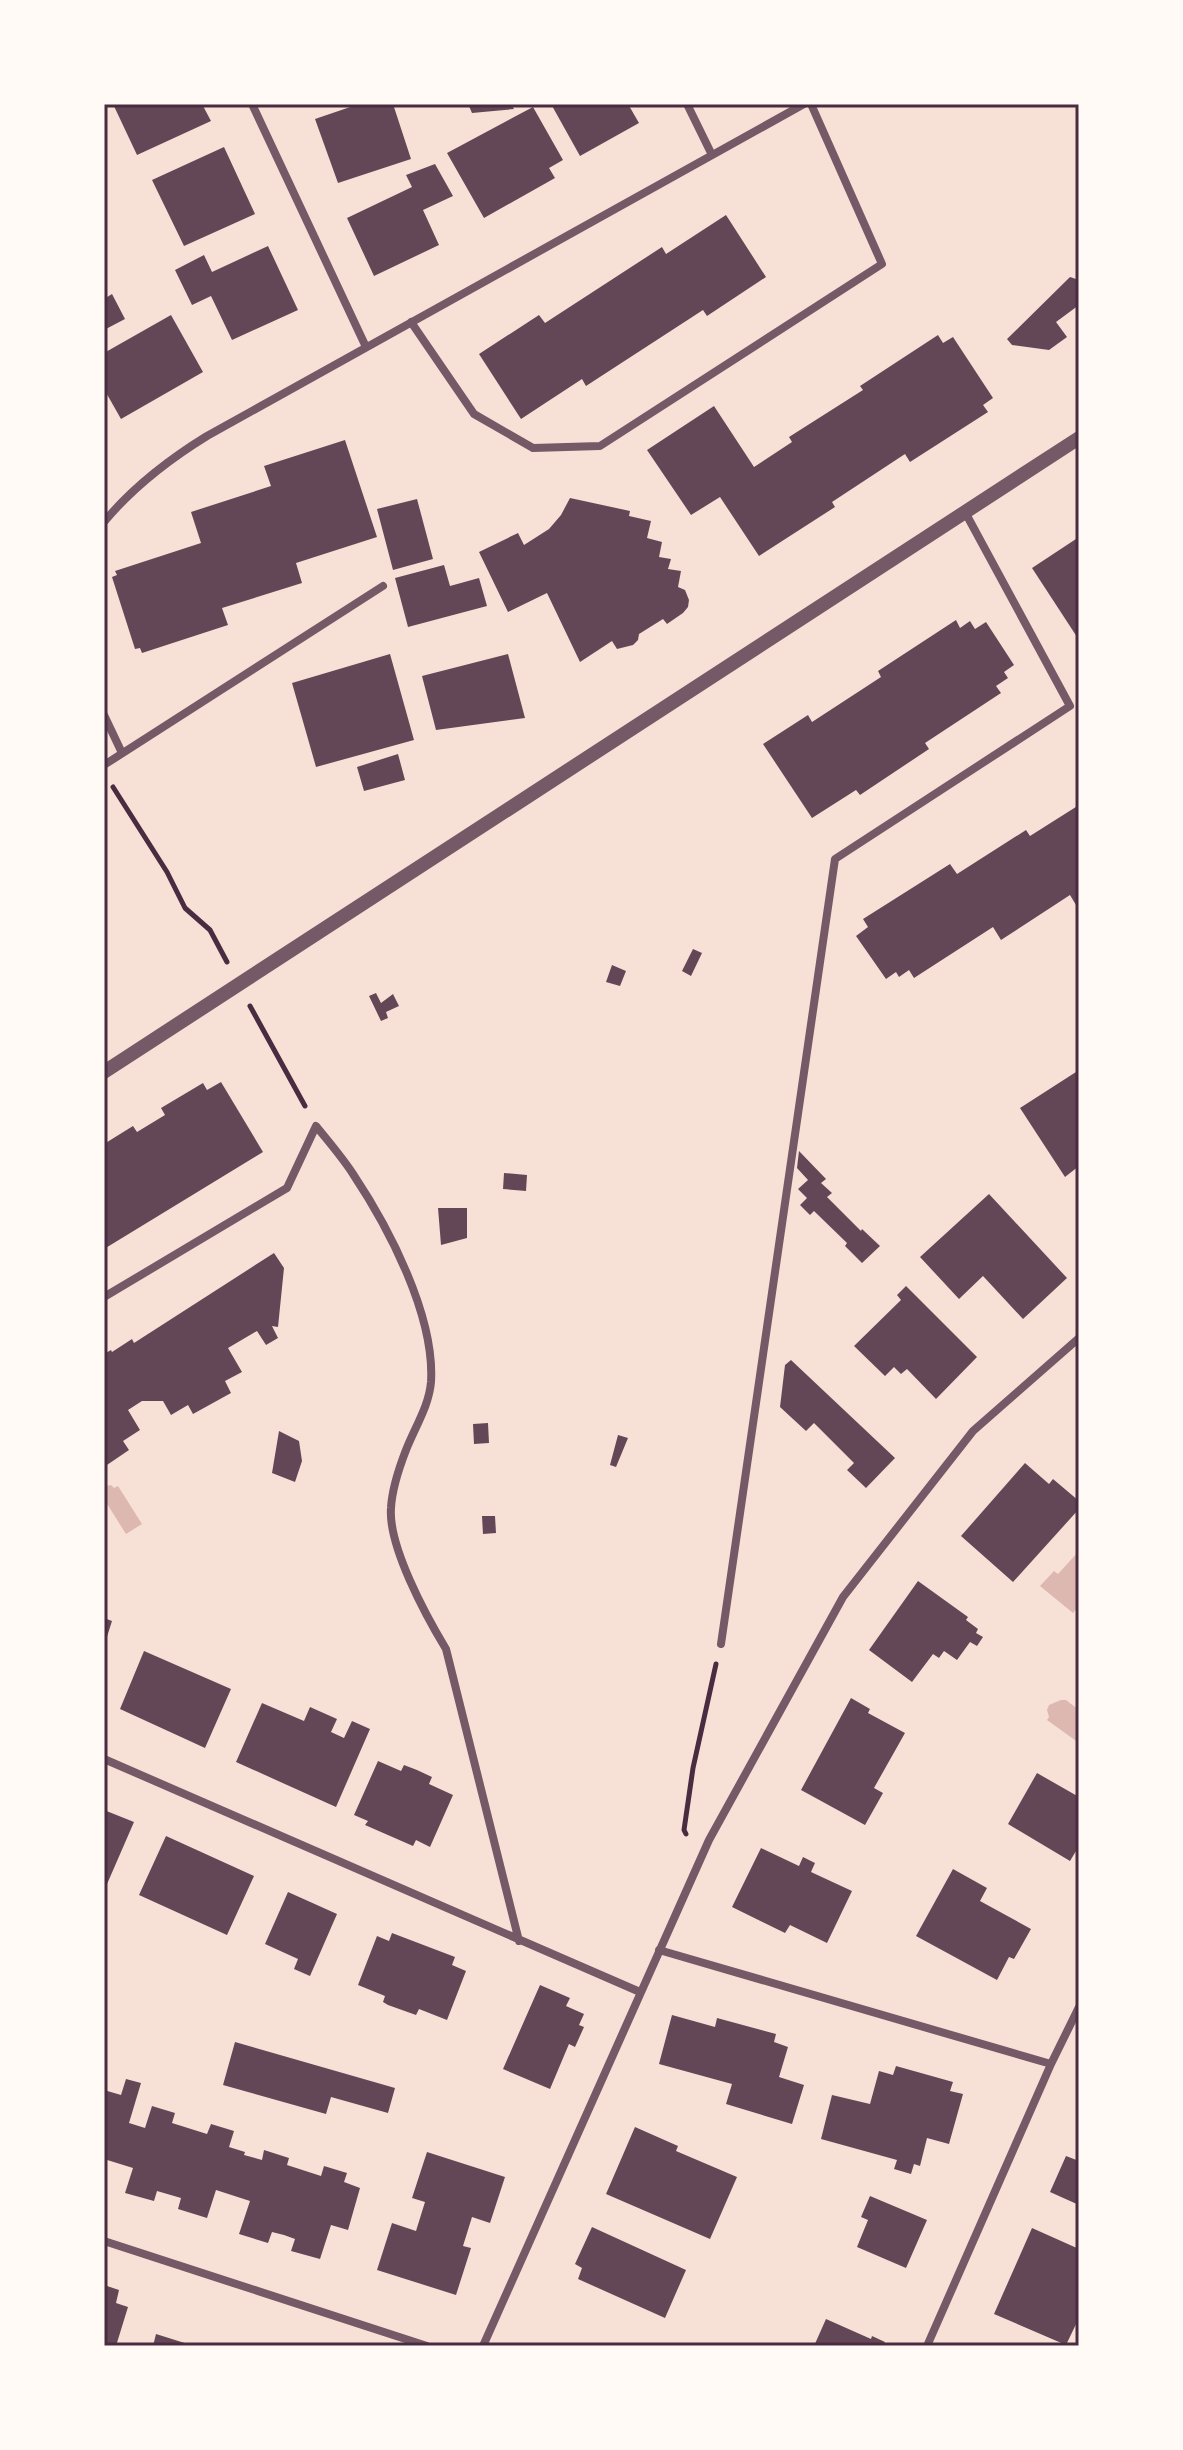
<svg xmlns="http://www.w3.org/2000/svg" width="1183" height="2450" font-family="'Space Grotesk',sans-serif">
	<rect width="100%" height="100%" fill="#f7e1d7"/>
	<path fill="#dcb8b0" d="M111,1485L114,1488L118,1486L142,1524L126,1534L104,1499L106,1486Z
		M1079,1551V1606L1073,1613L1040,1586L1054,1571L1058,1574Z
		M1061,1700H1066L1079,1710V1743L1047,1720L1049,1717L1047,1710L1049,1705Z"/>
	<path fill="#644757" d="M113,104H202L211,121L137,155Z
		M359,104H393L411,159L338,183L315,119Z
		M468,104H511L514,109L472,113Z
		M551,104H628L639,123L580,156Z
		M533,107L563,160L549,168L555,178L484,218L447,153Z
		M224,147L255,214L184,246L152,180Z
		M435,164L453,196L423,210L439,245L374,276L347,218L412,187L406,175Z
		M726,215L766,277L707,316L703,310L586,386L582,379L521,419L479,354L539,315L545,323L662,247L666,254Z
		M268,246L298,310L232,340L211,296L192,305L175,270L204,255L212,272Z
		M1070,277L1079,280V305L1056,322L1067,337L1049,350L1012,345L1007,339Z
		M112,294L125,319L104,330V299Z
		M171,315L203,372L121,419L104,389V353Z
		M938,335L943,343L953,337L993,398L983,405L988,412L910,462L905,454L832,502L835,507L759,556L720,497L691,515L647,450L714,406L754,467L792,442L789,437L863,390L860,386Z
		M345,440L377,537L296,563L302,583L222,608L228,625L142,653L140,648L135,649L112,577L117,575L115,571L201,543L191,512L271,486L264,466Z
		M570,498L630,511L629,516L651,521L647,538L662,542L659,557L671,559L668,569L681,571L678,587L685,590L689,600L688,607L683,613L667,624L663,619L639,634L638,640L633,645L617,649L612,641L580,662L547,593L508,612L479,552L518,533L524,545L549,529L561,515Z
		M417,499L433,559L393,570L377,509Z
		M1079,537V640L1032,568Z
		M444,565L450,586L479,578L487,606L408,627L395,578Z
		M956,620L960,628L970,621L975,629L986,622L1014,665L1004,672L1008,678L996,686L1001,693L925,743L929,749L860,795L856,790L812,818L763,744L808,715L812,722L881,677L878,671Z
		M390,654L414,740L316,767L292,683Z
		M508,654L525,718L436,730L422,676Z
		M398,754L405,780L364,791L357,767Z
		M1079,805V910L1070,895L1001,940L993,927L914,978L909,970L899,977L896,972L886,979L856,936L868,927L863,919L950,864L957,874L1026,830L1030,836Z
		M693,949L702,953L691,976L682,971Z
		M612,965L626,971L620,986L606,982Z
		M376,993L381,1003L393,994L399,1006L386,1012L388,1018L381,1021L369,996Z
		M1076,1072L1079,1076V1166L1065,1177L1020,1108Z
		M221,1082L263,1152L104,1249V1144L133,1126L137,1132L165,1115L161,1108L203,1083L207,1090Z
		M799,1151L826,1179L821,1183L832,1193L827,1197L861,1231L862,1229L880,1246L862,1263L845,1246L847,1243L814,1211L810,1215L800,1205L807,1198L798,1189L808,1180L797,1168Z
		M504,1173L527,1175L526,1191L503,1189Z
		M989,1194L1067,1278L1023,1319L983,1276L959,1299L920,1257Z
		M438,1208H467V1238L441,1245Z
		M274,1253L284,1268L278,1327L272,1326L278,1338L266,1345L257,1331L228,1348L242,1372L225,1381L231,1393L193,1414L188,1405L171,1415L163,1401H142L128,1410L140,1430L123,1441L129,1450L104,1467V1354L111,1350L112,1352L132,1339L134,1343Z
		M906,1286L977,1357L936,1399L907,1369L901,1374L894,1367L885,1376L854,1346L901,1300L897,1295Z
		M791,1360L895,1458L866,1488L847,1470L854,1463L814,1423L806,1431L780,1407L785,1365Z
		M488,1423L489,1443L474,1444L473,1424Z
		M279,1431L299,1441L302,1461L295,1482L272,1473Z
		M618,1435L628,1438L616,1467L610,1465Z
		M1025,1463L1049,1484L1053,1479L1079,1501V1509L1013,1582L961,1536Z
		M482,1516H495L496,1533L483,1534Z
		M918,1581L968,1617L966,1620L978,1629L976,1633L983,1637L977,1646L970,1642L957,1660L944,1651L939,1658L933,1654L912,1682L869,1650Z
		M104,1618L112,1621L105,1643H104Z
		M144,1651L231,1689L205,1748L120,1709Z
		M851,1698L870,1709L868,1713L905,1733L874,1788L883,1793L865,1825L801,1790Z
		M262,1703L304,1721L310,1707L337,1719L331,1732L344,1738L352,1721L370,1729L336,1807L236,1762Z
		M378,1761L401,1771L404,1765L417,1770L432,1777L429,1784L453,1795L430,1847L416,1840L413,1846L365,1825L368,1821L354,1815Z
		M1037,1773L1079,1797V1846L1070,1861L1008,1824Z
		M104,1810L134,1822L104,1891Z
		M166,1836L254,1876L227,1935L139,1895Z
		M761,1848L799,1866L803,1857L815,1863L811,1872L852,1891L827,1943L790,1925L785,1933L732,1907Z
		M953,1869L987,1888L980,1901L1031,1929L1014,1959L1009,1957L997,1980L916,1936Z
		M288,1892L337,1914L310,1976L294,1969L298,1959L265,1944Z
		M392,1933L455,1957L452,1965L466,1971L447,2020L419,2009L416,2015L388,2005L383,2002L385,1996L358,1985L377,1936L389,1941Z
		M540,1985L570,1998L566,2006L584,2014L579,2025L584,2027L575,2047L569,2044L550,2089L503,2069Z
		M672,2015L715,2027L717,2018L776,2034L774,2042L788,2047L779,2077L804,2085L792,2124L726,2104L732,2084L659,2064Z
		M235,2042L395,2088L388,2113L331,2097L326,2114L223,2085Z
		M896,2066L953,2082L950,2091L963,2094L949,2144L927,2138L920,2166L914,2164L911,2174L894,2169L897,2160L821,2139L832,2095L870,2104L879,2071L893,2075Z
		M126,2079L141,2083L129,2123L145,2128L152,2106L175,2113L172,2123L207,2134L211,2124L234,2131L229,2147L245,2152L244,2155L262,2160L264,2150L289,2158L287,2165L321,2176L324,2166L347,2173L344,2182L360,2188L348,2230L331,2225L320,2259L291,2251L295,2239L284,2235L272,2232L268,2243L239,2234L250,2201L216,2190L207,2218L178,2209L181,2198L157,2191L154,2201L125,2193L133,2168L104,2159V2090L121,2095Z
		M635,2127L678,2146L676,2151L737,2177L710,2239L606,2194Z
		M427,2152L505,2177L490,2223L472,2217L463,2246L471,2248L456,2295L377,2270L392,2223L416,2231L425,2202L412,2198Z
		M1066,2156L1079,2161V2205L1050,2192Z
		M870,2196L927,2220L906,2268L857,2247L868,2220L861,2217Z
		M592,2227L686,2270L665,2318L578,2279L582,2268L575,2264Z
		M1032,2228L1079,2249V2318L1066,2345L994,2314Z
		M104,2285L119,2290L116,2303L128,2307L116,2346H104Z
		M826,2319L871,2339L872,2336L885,2342L883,2346H814Z
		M156,2334L191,2345V2346H153Z"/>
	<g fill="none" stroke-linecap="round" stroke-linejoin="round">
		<path stroke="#4a2c40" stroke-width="5" d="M113,787L167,872L185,908L210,930L227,962
			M250,1006L305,1106
			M686,1834L684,1830L693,1768L716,1664"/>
		<path stroke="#755966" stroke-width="8" d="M252,104L366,347
			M687,104L712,155
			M411,322L474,414L533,448L600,446L882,264L811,104
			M104,522C133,487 168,460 207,436L804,104
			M104,715L122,753
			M104,765L383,586
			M104,1297L287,1188L316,1126C328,1141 342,1157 353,1174C389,1228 435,1316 431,1382C429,1406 415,1427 406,1450C399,1468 392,1489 391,1508C388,1546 426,1616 446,1649L519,1941
			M721,1644L835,859L1070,706L965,512
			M104,1759L640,1992
			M659,1950L1051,2064
			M104,2241L427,2346
			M483,2346L709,1840L843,1597L973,1431L1079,1338
			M927,2346L1051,2064L1079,2007"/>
		<path stroke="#755966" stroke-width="14" d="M104,1072L1079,438"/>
	</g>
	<rect width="1183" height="2450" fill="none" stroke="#fffaf5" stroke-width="212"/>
	<rect x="106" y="106" width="971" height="2238" fill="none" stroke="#4a2c40" stroke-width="3"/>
</svg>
